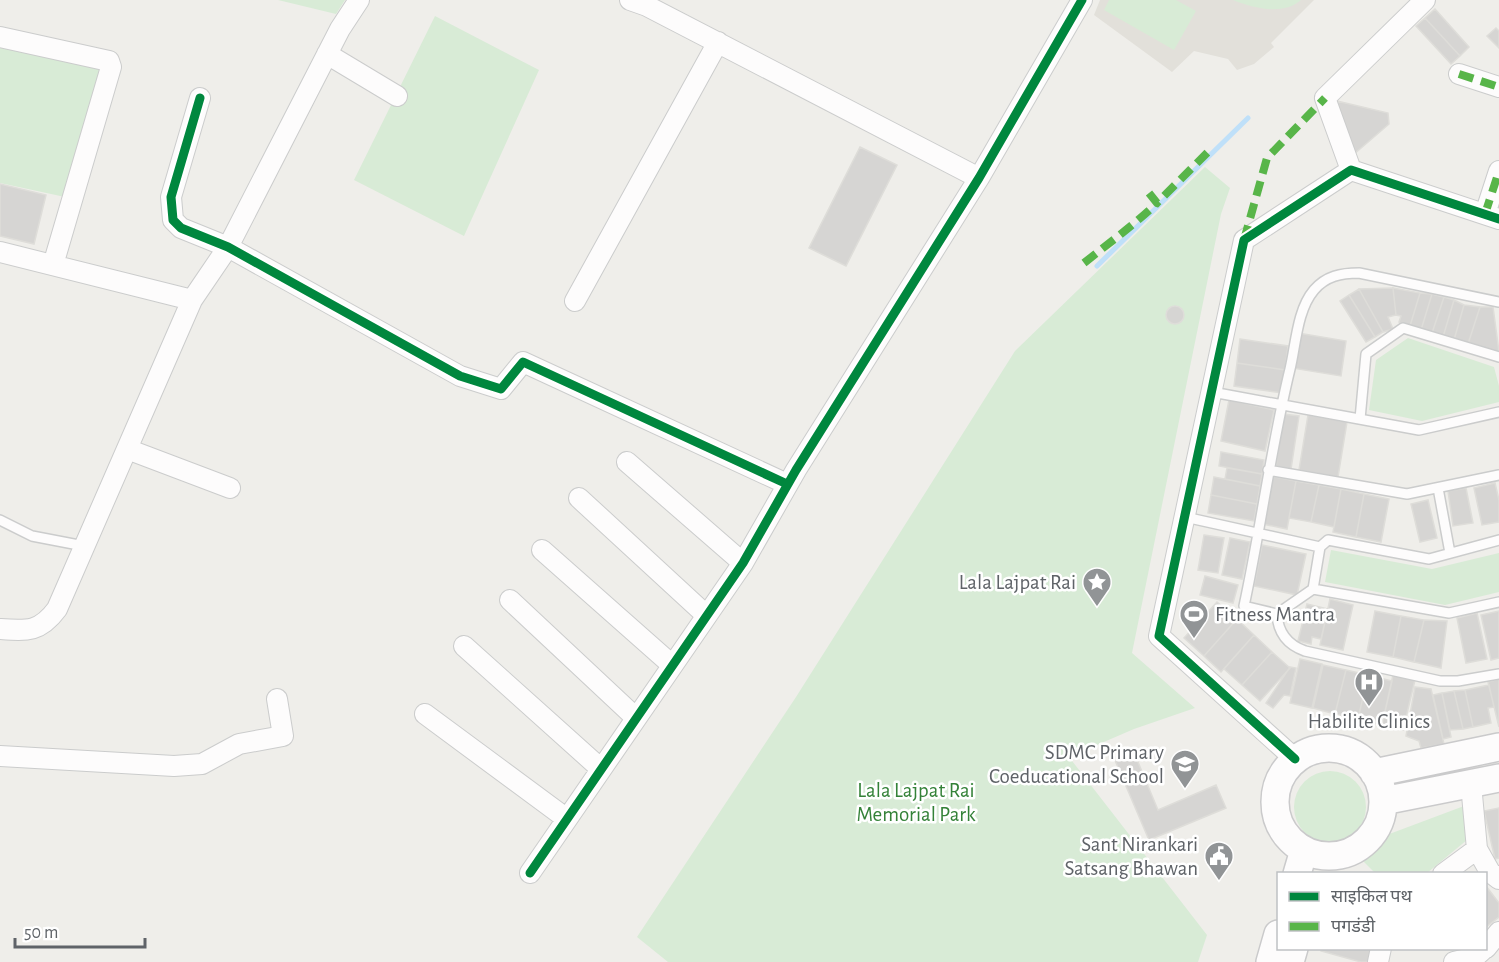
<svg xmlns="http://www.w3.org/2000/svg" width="1499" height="962" font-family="'Alegreya Sans','Noto Sans Devanagari',sans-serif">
	<rect width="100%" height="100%" fill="#efeeea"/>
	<path fill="#e2e0da" d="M1100,0H1314L1271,43L1274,47L1254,64L1237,70L1228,59L1194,51L1172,72L1094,15Z"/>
	<path fill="#d8ebd6" d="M278,0H345L336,14Z
		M1109,0H1176L1196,11L1174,50L1104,10Z
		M1233,0H1301C1283,16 1253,8 1233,0Z
		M435,16L539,70L464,236L354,180Z
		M0,40L104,63L65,197L0,183Z
		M1205,167L1230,188L1221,214L1132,653L1195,708L1134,729L1069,757L1207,935L1198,962H668L637,937L796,697L1015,351Z
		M1408,338L1494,367L1499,386V402L1422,421L1369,410L1376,360Z
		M1331,550L1432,569L1499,553V592L1445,605L1325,582Z
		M1294 807a36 36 0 1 1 72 0a36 36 0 1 1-72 0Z
		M1464,806L1473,835L1427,873H1375L1358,856L1384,836Z"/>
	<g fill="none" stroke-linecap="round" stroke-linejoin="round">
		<path stroke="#bfe0f9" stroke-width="5" d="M1097,266L1248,118"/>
	</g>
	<path fill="#d6d5d3" stroke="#deddd9" stroke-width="1.5" d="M1435,9L1469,47L1460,56L1425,18Z
		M1425,18L1460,56L1451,64L1416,26Z
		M1496,28L1499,31V48L1487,36Z
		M1337,101L1388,113L1389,124L1353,155Z
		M860,147L897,165L846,266L809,248Z
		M0,184L46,195L34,244L0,236Z
		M1393,288L1420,293L1410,326L1399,322L1401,316L1396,315Z
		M1393,288L1396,315L1388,317L1393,329L1383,332L1359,289Z
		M1359,289L1383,332L1375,337L1349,295Z
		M1420,293L1432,294L1421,330L1410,326Z
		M1432,294L1444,297L1432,333L1421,330Z
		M1349,295L1375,337L1366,342L1340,301Z
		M1444,297L1454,300L1443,337L1432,333Z
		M1454,300L1464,305L1454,340L1443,337Z
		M1464,305L1480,307L1468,344L1454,340Z
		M1166 315a9 9 0 1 1 18 0a9 9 0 1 1-18 0Z
		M1480,307H1493L1499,352L1468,344Z
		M1298,333L1346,341L1341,376L1292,368Z
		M1240,339L1288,346L1285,370L1237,363Z
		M1237,363L1285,370L1282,393L1234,386Z
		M1229,400L1274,410L1265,451L1221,441Z
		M1283,414L1299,416L1291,469L1276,466Z
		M1308,415L1347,422L1338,477L1299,470Z
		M1221,452L1264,460L1262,474L1219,466Z
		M1227,468L1262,474L1260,486L1225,479Z
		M1271,476L1296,481L1287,529L1262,524Z
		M1214,477L1260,486L1257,504L1211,495Z
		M1296,481L1319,485L1311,522L1289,518Z
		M1495,483L1499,500V522L1482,525L1474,488Z
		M1319,485L1341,489L1334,527L1311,522Z
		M1466,488L1473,523L1453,526L1448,491Z
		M1341,489L1364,494L1356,537L1333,532Z
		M1364,494L1389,499L1381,542L1356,537Z
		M1211,495L1257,504L1254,521L1208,513Z
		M1428,500L1437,538L1420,542L1411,504Z
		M1204,535L1224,538L1218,573L1198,570Z
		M1230,538L1250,542L1242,579L1222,575Z
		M1262,545L1306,554L1297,595L1254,586Z
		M1205,576L1238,585L1233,603L1200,595Z
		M1330,599L1353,605L1343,650L1320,645Z
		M1217,602L1237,619L1204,656L1184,638Z
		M1307,604L1328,609L1321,639L1312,637L1311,644L1298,641Z
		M1375,611L1401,616L1393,657L1367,652Z
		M1499,611V658L1491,660L1481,615Z
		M1477,613L1487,659L1466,663L1457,618Z
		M1401,616L1424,620L1414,662L1393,657Z
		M1237,619L1254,635L1221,672L1204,656Z
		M1424,620L1447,621L1441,668L1414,662Z
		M1254,635L1272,652L1242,685L1224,669Z
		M1272,652L1290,668L1260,701L1242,685Z
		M1300,659L1322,664L1312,708L1290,703Z
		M1323,665L1346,670L1335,714L1313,708Z
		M1290,667L1296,668L1290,696L1284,695L1273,708L1266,703Z
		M1346,670L1368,675L1358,719L1335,714Z
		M1368,675L1392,681L1382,725L1358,719Z
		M1393,675L1415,680L1403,730L1382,725Z
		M1499,679V727L1488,682Z
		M1489,685L1494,707L1488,708L1491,723L1473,727L1465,690Z
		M1415,687L1431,689L1444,744L1421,748L1419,741L1406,736Z
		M1465,690L1473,727L1463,729L1454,691Z
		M1454,691L1463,729L1450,730L1442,693Z
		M1442,693L1451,737L1443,739L1433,695Z
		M1133,750L1158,810L1216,785L1226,808L1149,840L1114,758Z
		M1499,808V858L1495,859L1484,811Z
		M1486,886L1499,903V917L1486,927Z
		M1321,948H1377L1373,962H1361L1321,951Z"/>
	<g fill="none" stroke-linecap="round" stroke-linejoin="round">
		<g stroke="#cbcccc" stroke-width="12">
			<path id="lane" d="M1212,392L1419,430L1499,412
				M1360,419L1366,354L1403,328L1499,357
				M1268,470L1407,494L1499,475
				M1438,488L1450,553
				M1185,517L1320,547
				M0,520L32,536L84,546
				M1499,540L1429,559L1328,540L1320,547L1313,589L1449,613L1499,602
				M1313,589L1277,614L1244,606C1261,527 1271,447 1290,369C1296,344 1297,310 1314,290C1326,276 1341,273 1359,273L1499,302
				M1277,614C1278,633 1288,645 1305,651L1440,681H1458L1499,674"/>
		</g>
		<g stroke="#cbcccc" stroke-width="22">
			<path id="street" d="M630,0L647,6L979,178
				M0,37L109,61L111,67L53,265
				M327,54L397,96
				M1459,74L1499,87
				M200,98L171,197L173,220L181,228L228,247L460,376L501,389L523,362L787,484
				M1351,170L1325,98L1425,0
				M1485,214L1499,171
				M0,252L192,300
				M575,301L718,42
				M127,449L230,488
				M627,462L743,563
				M579,498L706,615
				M542,550L672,665
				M510,600L636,718
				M0,629C28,631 40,632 57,609L192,300L228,247L340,29L359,0
				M464,646L601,769
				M425,714L567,819
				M0,756L174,766L202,764L239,744L283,736L277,699
				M1295,759L1159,636L1244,240L1351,170L1499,219
				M1477,849L1490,872L1499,879
				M530,873L743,563L796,470L979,178L1082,0
				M1443,874L1477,849L1471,784
				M1486,948L1499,932
				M1378,962L1381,948
				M1454,962L1475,957L1485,948"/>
		</g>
		<g stroke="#cacacb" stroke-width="30">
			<path id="secondary" d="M1275 802a54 54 0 1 1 108 0a54 54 0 1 1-108 0Z
				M1374,773L1499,747
				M1383,801L1499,778
				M1297,874L1304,850
				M1270,962L1278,934
				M1290,962L1294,948"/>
		</g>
		<use href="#lane" stroke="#fdfcfc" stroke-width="9"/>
		<use href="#street" stroke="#fdfcfc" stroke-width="20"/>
		<use href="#secondary" stroke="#fdfcfc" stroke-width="27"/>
		<path stroke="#58b549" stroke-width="8" stroke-dasharray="15 8" stroke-linecap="butt" d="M1459,74L1499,87
			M1149,193L1157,203L1208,152
			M1485,214L1499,171
			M1244,240L1267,158L1325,98
			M1084,263C1109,243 1134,225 1157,203"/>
		<g stroke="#fff" stroke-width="13">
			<path id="cycleway" d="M200,98L171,197L173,220L181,228L228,247L460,376L501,389L523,362L787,484
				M1295,759L1159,636L1244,240L1351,170L1499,219
				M530,873L743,563L796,470L979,178L1082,0"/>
		</g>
		<use href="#cycleway" stroke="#00873e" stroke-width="9"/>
	</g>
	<defs>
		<g id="sight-pin" transform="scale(1.5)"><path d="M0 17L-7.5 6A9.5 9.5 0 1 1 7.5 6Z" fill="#919496" stroke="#fff"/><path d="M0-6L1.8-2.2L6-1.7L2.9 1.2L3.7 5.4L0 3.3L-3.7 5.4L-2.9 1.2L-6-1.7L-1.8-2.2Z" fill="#fff"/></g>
		<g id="stadium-pin" transform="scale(1.5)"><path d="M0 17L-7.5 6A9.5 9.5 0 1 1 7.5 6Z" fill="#919496" stroke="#fff"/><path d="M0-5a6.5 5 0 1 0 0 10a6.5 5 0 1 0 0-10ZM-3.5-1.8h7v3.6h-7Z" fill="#fff"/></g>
		<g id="hospital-pin" transform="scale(1.5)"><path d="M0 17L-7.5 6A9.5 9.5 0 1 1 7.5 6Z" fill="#919496" stroke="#fff"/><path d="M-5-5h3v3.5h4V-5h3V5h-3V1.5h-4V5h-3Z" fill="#fff"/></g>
		<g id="school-pin" transform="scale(1.5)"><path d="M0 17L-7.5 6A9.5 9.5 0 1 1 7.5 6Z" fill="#919496" stroke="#fff"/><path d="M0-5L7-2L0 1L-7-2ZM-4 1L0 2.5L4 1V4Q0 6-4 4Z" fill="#fff"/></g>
		<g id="civic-pin" transform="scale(1.5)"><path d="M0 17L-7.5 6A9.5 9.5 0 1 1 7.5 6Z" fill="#919496" stroke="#fff"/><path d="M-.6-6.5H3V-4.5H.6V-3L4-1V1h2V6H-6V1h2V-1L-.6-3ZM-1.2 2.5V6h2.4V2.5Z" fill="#fff"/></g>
	</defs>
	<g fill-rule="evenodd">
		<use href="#sight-pin" x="1097" y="582"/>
		<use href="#stadium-pin" x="1194" y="614"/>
		<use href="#hospital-pin" x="1369" y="682"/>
		<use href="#school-pin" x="1185" y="764"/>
		<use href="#civic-pin" x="1219" y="856"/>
	</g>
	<g text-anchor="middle" stroke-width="5" stroke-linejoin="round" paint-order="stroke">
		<g font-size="21" fill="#5f6368" stroke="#fff" text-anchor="end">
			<text x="1076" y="589">Lala Lajpat Rai</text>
			<text x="1215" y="621" text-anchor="start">Fitness Mantra</text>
			<text x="1369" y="728" text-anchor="middle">Habilite Clinics</text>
			<text x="1164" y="759">SDMC Primary<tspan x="1164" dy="24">Coeducational School</tspan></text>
			<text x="1198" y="851">Sant Nirankari<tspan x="1198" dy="24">Satsang Bhawan</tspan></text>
		</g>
		<g font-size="21" fill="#348238" stroke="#fff">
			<text x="916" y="797">Lala Lajpat Rai<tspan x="916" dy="24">Memorial Park</tspan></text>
		</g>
	</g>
	<rect x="1277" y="872" width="210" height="78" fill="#ffffff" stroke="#bfc1c3" stroke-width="1.5"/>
	<rect x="1289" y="892" width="30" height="9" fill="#00873e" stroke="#bfc1c3" stroke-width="1.5"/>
	<text x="1331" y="902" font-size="18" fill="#5f6368">साइकिल पथ</text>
	<rect x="1289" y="922" width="30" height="9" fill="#58b549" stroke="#bfc1c3" stroke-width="1.5"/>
	<text x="1331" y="932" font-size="18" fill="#5f6368">पगडंडी</text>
	<path d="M15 938v9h130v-9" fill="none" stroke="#5f6368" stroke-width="3"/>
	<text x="24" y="938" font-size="18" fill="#5f6368" stroke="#ffffff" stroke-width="4.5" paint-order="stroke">50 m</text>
</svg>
